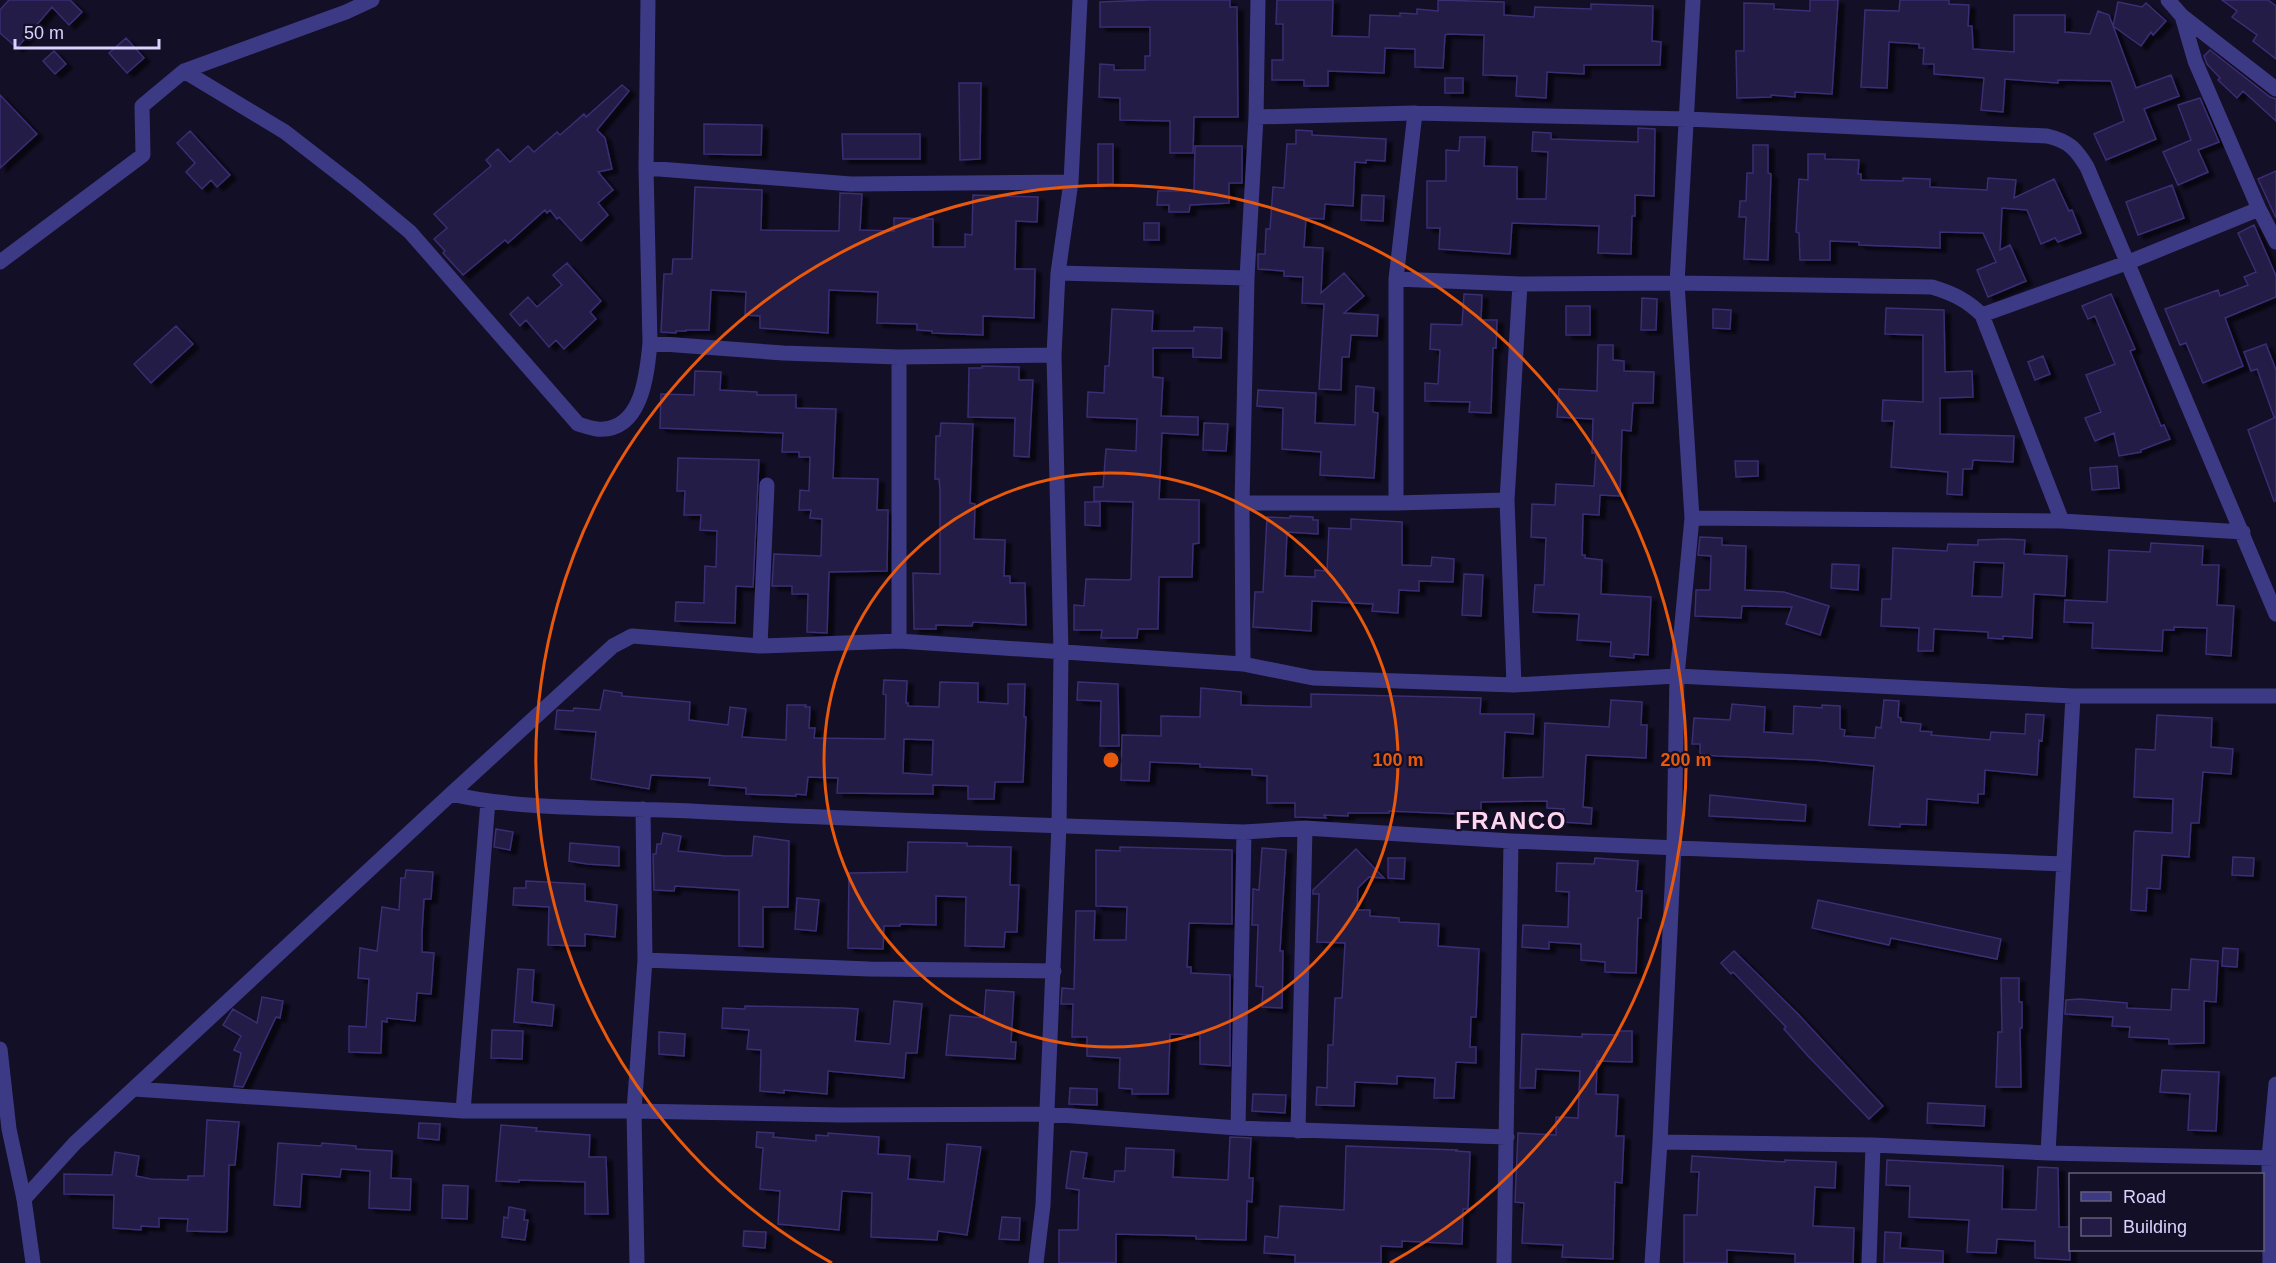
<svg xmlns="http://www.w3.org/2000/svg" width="2276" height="1263" font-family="Helvetica,sans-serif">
	<defs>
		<filter id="shadow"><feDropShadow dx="6" dy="4" stdDeviation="1.5" flood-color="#0009"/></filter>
	</defs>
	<rect width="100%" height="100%" fill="#130f26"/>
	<path fill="#241b47" stroke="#3b2d73" stroke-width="1.5" fill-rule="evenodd" filter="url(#shadow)" d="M9,0H70L82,12L69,25L52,7L17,48L0,33V10Z
		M1150,0H1230V7H1237L1238,117H1194L1193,153H1170V121L1120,120V98L1099,97L1100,64L1114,65V70H1145V56H1150V27H1100V2Z
		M1277,0H1333L1332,36L1369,37L1370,15L1400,16V13L1417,14V9L1438,11V0L1504,2V15L1534,17L1535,7L1591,9V4L1653,6L1652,41L1661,42L1660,65H1584V74L1547,72L1546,98L1516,96L1517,76L1483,75L1484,35L1448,34L1445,35L1443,68L1415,67V49L1385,48L1384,73L1328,71V86H1304V80H1272V60H1283V24H1276Z
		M1810,0H1838L1832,94L1795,92V97L1771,95V97L1737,98L1736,51H1744V3L1774,4V9L1810,11Z
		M1900,0H1949V4L1969,5L1968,26H1972L1973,49L2014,52V15H2065V32L2090,34L2098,11L2109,15L2136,88L2171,75L2179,96L2144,109L2156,139L2106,160L2094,134L2124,121L2111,81L2058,80V83L2005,79L2003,112L1981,110L1984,78L1934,74V64H1923L1924,48H1919V44L1889,42L1887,88L1861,87L1865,10L1899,11Z
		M2222,0H2268L2276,6V59L2253,41L2257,35L2232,17L2237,11Z
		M2118,2L2142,7L2146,3L2166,21L2153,35L2151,32L2141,46L2113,26Z
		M126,38L144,58L127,73L109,53Z
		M2210,50L2270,97L2276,99V121L2243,91L2237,98L2218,80L2220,78L2207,64L2204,56Z
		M54,51L66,64L55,74L43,61Z
		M1445,78H1463V93H1445Z
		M959,83H981L980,159L960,160Z
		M622,85L629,91L597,130L605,138L612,169L598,172L613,190L598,203L608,215L581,241L559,217L557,219L550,210L547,213L545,210L508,243L505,240L463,275L443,253L445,251L434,239L447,228L434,214L491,166L486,160L498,149L510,162L528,146L534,152L557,132L560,135L584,114L586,117Z
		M0,95L37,134L0,168Z
		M2200,98L2219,142L2198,150L2208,172L2178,185L2163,152L2191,140L2178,105Z
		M704,124L762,125L761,155L704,154Z
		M1638,128L1655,129L1654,196L1635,195V216H1632L1631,254L1598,253L1599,226L1512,223L1510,254L1439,249L1440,228H1427V181H1446V150L1459,151L1460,137H1485L1484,166L1517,167V199H1546L1548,152L1532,151L1533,132L1551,133V139L1638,142Z
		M1296,130L1312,131V135L1386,139L1385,161L1366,160V163L1355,162L1353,206L1325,204L1324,219L1306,218L1304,247L1323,248L1321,293L1344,273L1364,296L1344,313L1378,315L1377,336L1351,335L1349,357H1342L1341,390L1319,389L1324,304L1302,303L1303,277L1284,276V271L1258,269V254H1265L1266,229H1270L1273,187L1284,188L1287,144H1296Z
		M190,131L230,175L217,187L211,180L202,189L186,172L195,163L177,143Z
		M842,134H920V159H843Z
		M1098,144H1113V184H1098Z
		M1753,145H1768V173L1771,174L1768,260L1744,259L1746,217H1739L1740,201H1746L1747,173H1753Z
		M1195,146H1242V183H1229V203L1190,205L1189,212H1169V205H1157L1158,191H1194Z
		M1808,154H1825V159L1859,160L1858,174H1861V180L1903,181V178L1930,179V187L1987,190L1988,178L2016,180L2014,198L2054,179L2069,211L2072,210L2081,233L2058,242L2055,238L2041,244L2027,210L2002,208L2000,250L2010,245L2026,281L1988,297L1977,270L1996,262L1983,233L1940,232V248L1859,245V242L1830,241V260H1800L1799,233L1796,232L1799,179L1808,180Z
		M2276,171V218L2258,179Z
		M2172,185L2184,218L2138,235L2126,202Z
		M695,187L762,190L761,230L839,231L840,193L862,194L860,230L894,231V218L933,219V247H965V234L972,235L973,195L1038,197L1037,222L1016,221L1015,269H1035L1034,318L983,316V335L932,333V331L917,330V324L877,323L878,292L829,290L828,333L760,328V316L745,315L746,292L711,290L709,330H686V331H676V333L661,332L664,274H672L673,259H692Z
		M1362,195L1384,196L1383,221L1361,220Z
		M1144,223H1159V240H1144Z
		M2254,225L2276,276V297L2225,318L2243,366L2203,383L2186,343L2180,345L2165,309L2218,290L2220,296L2248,285L2244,277L2256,272L2238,233Z
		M567,263L601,301L590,312L596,319L564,349L556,340L549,347L526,320L520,326L510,314L528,297L537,307L562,285L553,275Z
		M1464,294L1482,295L1481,320H1497L1496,348H1493L1491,413L1469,412L1470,402L1425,401V383L1438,384L1440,350L1430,349L1431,324L1462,325Z
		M2111,294L2135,349L2130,351L2161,426L2164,425L2170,439L2141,450V452L2119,456L2114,433L2095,441L2085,418L2101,412L2086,375L2115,364L2095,316L2088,319L2082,306Z
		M1642,298L1657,299L1656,330H1641Z
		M1566,306H1590V335H1566Z
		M1886,308L1944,310L1945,372L1972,371L1973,397L1940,398V434L2014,436L2013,462L1973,460L1972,469H1963L1962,495L1947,494L1948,472L1891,467L1894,421H1882L1883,400L1923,402V335L1885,334Z
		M1112,309L1153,311L1152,331H1194V327L1222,328L1221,358L1193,357V348H1153V377L1163,378L1161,416L1198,417V435L1162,433L1159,499L1199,500V543L1193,544L1192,577H1159L1158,629H1138L1137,638H1101L1102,630H1074V605L1084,606L1086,579L1129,580L1131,579L1133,502L1094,501V487H1103L1106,449L1136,451L1137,419L1087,417L1088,392L1104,393L1105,366H1109Z
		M1713,309L1731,310L1730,329L1713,328Z
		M176,326L193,344L151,383L134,364Z
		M2266,344L2276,370V501H2274L2248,430L2276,417H2274L2257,369L2251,371L2244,352Z
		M1598,345H1613V360L1624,361V371L1654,372L1653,403H1633L1631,431L1622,430L1620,496L1600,495L1599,515L1583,514L1582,555H1585V558L1602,560L1601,594L1651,597L1648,655L1634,654V658L1610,656L1611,642L1577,640L1579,614L1533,612L1535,585H1544L1546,538L1531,537L1532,504L1555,505L1556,484L1594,486L1596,453H1592L1593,419L1557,417L1559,389L1597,391Z
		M2043,356L2050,374L2035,380L2028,362Z
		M982,366L1019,367V380H1033L1029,457L1014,456L1015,418L968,417L969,368H982Z
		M695,371L721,372L720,390L757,392V395H796V408L836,409L833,478L878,479L877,510H888L887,571L829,572L827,633L807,632L808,594H792V586H772L774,554L821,556L822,519L810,518L811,510H799L800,490L809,491L810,457H799V452H782L783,433L660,428L661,394L694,395Z
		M1356,386L1374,388L1373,412L1378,413L1374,478L1320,475L1321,452L1282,449L1283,408L1257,406L1258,390L1316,393L1315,423L1355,425Z
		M941,423L973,424L970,503L975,504L974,539L1005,540L1004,576H1010V583H1025L1026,625L973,622L972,626L936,625V629H914L913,573L940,574V489L939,479H935L936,436H940Z
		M1204,423L1228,424L1226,451L1203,450Z
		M678,458L759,460L753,587L736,586L735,623L675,621L676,602L704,603L705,566L716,567L717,531L700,530L701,515H684L685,491H677Z
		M1735,461H1758V476L1736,477Z
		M2117,466L2119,488L2092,490L2090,468Z
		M1085,502H1100V526L1085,525Z
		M1290,516L1313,517V520H1318V534L1287,532L1285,576L1315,577V570L1327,571L1329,528L1351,529V519L1402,522V565L1431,566L1432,557L1454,559L1453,582L1419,581V591L1399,590L1398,613L1372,611L1373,604L1312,601L1311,631L1253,627L1255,592H1263L1267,517L1290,518Z
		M1700,537L1722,538V545L1746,546L1745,590L1784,592L1829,606L1820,635L1786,624L1792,607L1742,606L1741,618L1695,616L1696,590H1710L1711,556L1698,555Z
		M2005,539L2025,540L2024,554L2067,556L2065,596L2034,594L2032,638L2003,636V639L1988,638V632L1934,629L1933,651H1918L1919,628L1881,626L1882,599H1891L1893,548L1947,551L1948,544L1978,545V540ZM1974,562L2004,563L2002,597L1972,596Z
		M2151,543L2203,546L2202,565H2219L2217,605L2234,606L2231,656L2206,654L2207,628L2174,627V630H2163L2162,651L2092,648L2093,623L2064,622L2065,600L2107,602L2109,550L2150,552Z
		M1832,564L1859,565L1858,590L1831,588Z
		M1464,574L1483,575L1481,616L1462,615Z
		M884,680L907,681L906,703H908V706L939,707L940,682L978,683V702L1008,704V684H1025L1024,717H1026L1023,782H995L994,799H968V786L933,785V794L837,793L838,778L808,777L806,795L796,794V796L746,794V788L709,785L710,778L651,775L649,789L591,779L596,732L555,729L557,710L573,711L574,708L600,710L604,690L622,693V696L690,702L689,720L728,725L730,707L746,709L742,737L786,740L787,705H806L805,707H810L809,728H815L814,738L885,739L886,695L883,694ZM904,739L933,740L932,775L903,773Z
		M1078,682L1118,684L1119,746H1100L1101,701L1077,700Z
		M1201,688L1241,692V705L1311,707V694L1481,698L1480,714H1534L1533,734L1505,732L1503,778L1543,777L1545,723L1609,727L1611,700L1642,702L1641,725H1647L1646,758L1586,755L1583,807L1592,808L1591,824L1563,822L1564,809L1547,808V801L1481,802V815L1389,811V813H1348V816L1324,815L1326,818L1295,817V803H1267V776L1252,775V769L1200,767V764L1150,762L1149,781L1121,780L1122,735L1161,736V716L1200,717Z
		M1884,700L1899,701L1898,717L1901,718V722L1921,724L1920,731L1932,732L1931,735L1990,740L1991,732L2025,734L2026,714L2044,715L2042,741L2039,740L2037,775L1985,770L1984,794H1978V803L1927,799L1926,825L1900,824V827L1869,825L1874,766L1814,760L1717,756L1700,754V744H1692L1694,718L1730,720L1732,704L1765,707L1764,732L1793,734L1794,706L1822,708V705L1840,706V729L1845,730L1844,736L1875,738L1876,727L1881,728Z
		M2157,715L2212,718L2211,747L2233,749L2231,774L2203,772L2199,823H2191L2189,857L2162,855L2160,889L2147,888L2146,911L2131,910L2134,833L2135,831L2172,833L2173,799L2134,797L2136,749L2155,750Z
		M1710,795L1806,805L1805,821L1709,816Z
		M496,829L513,832L510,850L494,847Z
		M663,833L681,836L678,851L725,856H752L754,836L789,841L788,907H763V947L739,946V890L675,886L674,891L654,890L653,854H656L657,844H661Z
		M908,842L967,843V846L1011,847L1010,885H1019L1017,932H1005L1004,947L965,946L966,897L936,896V925L900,924V926H884L883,949L848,948L849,873L907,872Z
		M570,843L619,847V866L587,864L569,861Z
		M1120,847L1232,850V924L1189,923L1187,967H1191V973L1230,975V1066L1200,1064V1035L1170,1034L1168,1094H1132V1089L1119,1088L1120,1058L1087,1056V1037H1072L1073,1004H1061L1062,988L1074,989L1076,911H1095L1094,940H1126L1127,907L1096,906V850L1120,851Z
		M1262,848L1286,850L1280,951H1283L1282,1008L1262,1007L1263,987L1256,986L1258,925H1252L1253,889L1259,890Z
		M1356,849L1384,878L1369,877L1358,888L1357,910H1370V916L1399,918V922L1439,924L1438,946L1479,949L1476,1017H1471L1470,1047H1476V1063L1456,1062L1454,1098H1434L1435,1078L1397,1076V1084L1355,1082L1354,1106L1316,1105L1317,1087L1327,1088L1328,1045H1333L1335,998H1342L1345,943L1317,942L1319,894H1313V890Z
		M2233,857L2254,858L2253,876L2232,875Z
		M1388,858H1405L1404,879L1388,878Z
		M1595,858L1638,861L1636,891H1642L1641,918H1638L1636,973L1605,972V962L1581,960V944L1549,942V949L1522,947L1523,925L1568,927L1569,892L1556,891L1557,863L1594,864Z
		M406,870L433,872L431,899H424L422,933V952L434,953L431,994L417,993L415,1021L387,1018V1022L382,1021L381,1053L349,1052V1026L366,1027L369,979L358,978L360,948L377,951L382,907L399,910L401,878H405Z
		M526,881L585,884V901L617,905L615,937L585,934V946L548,945L549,907L513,905L514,888H526Z
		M797,898L819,900L816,931L795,929Z
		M1818,900L2001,939L1997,959L1891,938L1889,945L1812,928Z
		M2223,948L2238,949L2237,967L2222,966Z
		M1734,951L1799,1015L1883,1106L1869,1119L1808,1056L1784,1029L1786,1027L1733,972L1731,974L1721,963Z
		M2191,959L2218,961L2216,1002L2204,1001V1043L2169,1044V1039L2129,1037L2130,1027L2112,1026L2113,1017L2065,1014L2066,1000L2080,999L2127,1003V1008L2171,1010L2172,989L2189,990Z
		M518,969L534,970L532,1002L554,1005L552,1026L514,1022Z
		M2001,978H2019V1002H2022V1028H2020L2021,1087H1996L1998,1032H2002Z
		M986,990L1014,992L1011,1042H1016L1015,1059L946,1055L950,1015L984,1018Z
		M262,997L283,1001L280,1018L276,1017L243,1087L234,1086L241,1053L234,1050L241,1036L223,1025L233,1009L257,1023Z
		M894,1001L922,1004L917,1053H906L904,1078L828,1071L827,1094L784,1090V1093L760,1091L761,1050L747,1049L749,1030L722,1028L723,1008L745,1009V1006L843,1008L858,1009L855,1041L890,1044Z
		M492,1030L523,1031L522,1059L491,1058Z
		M1618,1031H1632V1062L1597,1061L1596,1094L1618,1095L1616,1136H1624L1622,1183L1615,1182L1613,1259L1562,1257L1563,1245L1522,1243L1524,1203L1515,1202L1518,1133L1556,1135V1117L1578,1118L1580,1071L1536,1069L1535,1088H1520L1522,1034L1582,1037V1034L1618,1035Z
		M659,1032L685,1034L684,1056L659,1054Z
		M2162,1070L2219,1072L2216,1131L2188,1130L2190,1094L2160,1092Z
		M1070,1088L1097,1089V1105L1069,1104Z
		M1253,1094L1286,1095L1285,1113L1252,1111Z
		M1928,1103L1985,1106L1984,1126L1927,1123Z
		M207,1120L239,1122L235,1165H229L227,1231L225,1232L187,1231L188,1219L159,1218V1227L141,1226V1230L113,1228L114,1195L64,1194V1174L112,1175L115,1152L139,1156L136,1176L151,1179L188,1180V1176H204Z
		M419,1123L440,1124L439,1140L418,1138Z
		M501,1125L537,1128L536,1131L590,1135L589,1157H606L608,1214H585V1182L519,1180V1182L496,1181Z
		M757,1132L774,1133L773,1137L816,1141V1135L828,1136V1133L879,1137L878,1154L910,1156L908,1179L944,1182L947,1144L981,1147L967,1235L938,1231L937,1240L871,1237L872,1193L842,1191L839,1230L778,1224L780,1191L760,1189L763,1148L756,1147Z
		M1230,1137L1251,1138L1249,1178H1253L1252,1202L1247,1201L1246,1240L1196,1239V1236L1116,1234V1263H1059V1230H1078L1079,1190L1066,1188L1071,1151L1087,1153L1083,1178L1114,1182L1115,1171H1125L1126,1148L1174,1150L1173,1177L1228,1180Z
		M278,1143L321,1146L322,1143L356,1146V1149L392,1151L391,1178L411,1179L410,1210L369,1208L370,1171L341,1169L340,1177L302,1174L300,1207L274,1205Z
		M1346,1146L1457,1150L1456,1151L1470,1152L1468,1209H1463L1462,1244L1402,1241V1247L1381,1246V1263H1295V1255L1264,1253L1265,1236L1278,1238L1280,1206L1344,1210Z
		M1692,1156L1785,1162V1160L1836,1162L1835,1188L1815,1187L1813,1226L1854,1228L1853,1263H1795V1254L1727,1250V1263H1684V1215H1697L1699,1172H1691Z
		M1887,1160L2003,1166L2002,1209L2036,1210L2038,1167L2058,1168L2059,1227H2070V1260L2035,1258V1241L1997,1239L1996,1253L1967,1252L1969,1220L1909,1217L1910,1186L1886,1185Z
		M443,1185L468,1186L467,1219L442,1218Z
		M509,1207L525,1210L524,1220H528L525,1240L502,1237L504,1217L508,1218Z
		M1002,1217L1020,1218L1019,1240L999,1239Z
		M744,1231L766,1232L765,1248L743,1246Z
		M1885,1232L1901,1233L1900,1248L1943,1251V1263H1884Z"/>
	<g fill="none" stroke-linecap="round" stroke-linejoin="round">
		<path stroke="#3d3a85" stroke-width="15" d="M2168,0L2182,16L2195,61L2259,209L2276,242
			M2182,16L2276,89
			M184,71L346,12L372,0
			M1256,117L1415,113L1688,119L2047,136C2069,141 2076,149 2087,167L2276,614
			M646,168L851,184L1071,182
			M0,262L143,155L142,106L184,71L285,132L356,187L410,232L578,424C584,426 591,428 597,429C642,433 647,374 650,343L646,168L648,0
			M1058,273L1247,278
			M1396,279L1520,284L1677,283L1932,287C1952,293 1967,300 1982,315L2062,521
			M1982,315L2129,262L2259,209
			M650,343L783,353L899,357L1054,355
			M899,357V641
			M1242,503H1396L1507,500
			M1396,503V279L1415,113
			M1692,518L2062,521L2243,532
			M760,646L767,485
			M1243,664L1242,503L1247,278L1256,117L1258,0
			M1514,685L1507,500L1520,284
			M451,794C524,811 615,807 691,811C875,821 1060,825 1244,832L1305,828L1511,841L2064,864
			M645,960L869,969L1054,971
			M134,1089L463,1111H634L840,1115L1047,1114L1238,1128L1507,1137
			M463,1111L488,801
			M1238,1128L1244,832
			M1298,1131L1305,828
			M1660,1142L1873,1145L2048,1153L2276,1158
			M2048,1153L2073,696
			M24,1199L75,1143L451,794L613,646L632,636L760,646L899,641L1243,664L1313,678L1514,685L1677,676L2073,696H2276
			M637,1263L634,1111L645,960L643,809
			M1036,1263L1043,1205L1059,825L1061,652L1054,355L1058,273L1071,182L1080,0
			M1504,1263L1511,841
			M1652,1263L1660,1142L1674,846L1677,676L1692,518L1677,283L1693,0
			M1869,1263L1873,1145
			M2270,1263L2269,1158L2276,1084"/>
		<path stroke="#3d3a85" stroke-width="15" d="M0,1049L9,1129L24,1199L33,1263"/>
	</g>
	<g fill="none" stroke="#e8590c" stroke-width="3">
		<circle cx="1111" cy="760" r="287"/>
		<path d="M832 1263A575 575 0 1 1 1390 1263"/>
	</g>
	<g text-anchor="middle" stroke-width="4.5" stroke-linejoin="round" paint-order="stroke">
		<g font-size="24" font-weight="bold" letter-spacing="1.5" fill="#ffd6f0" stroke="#130f26">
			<text x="1511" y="829">FRANCO</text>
		</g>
	</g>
	<circle cx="1111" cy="760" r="9" fill="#e8590c" stroke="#130f26" stroke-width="3"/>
	<g font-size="18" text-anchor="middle" font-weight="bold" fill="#e8590c" stroke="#130f26" stroke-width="4.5" stroke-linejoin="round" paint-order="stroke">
		<text x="1398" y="766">100 m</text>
		<text x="1686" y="766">200 m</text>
	</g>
	<rect x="2069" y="1173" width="195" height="78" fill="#130f26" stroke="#625e7d" stroke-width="1.5"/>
	<rect x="2081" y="1192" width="30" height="9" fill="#3d3a85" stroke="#625e7d" stroke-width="1.5"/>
	<text x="2123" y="1203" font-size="18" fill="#d9d4ff">Road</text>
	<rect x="2081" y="1218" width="30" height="18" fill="#241b47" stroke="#625e7d" stroke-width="1.5"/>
	<text x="2123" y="1233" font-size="18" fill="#d9d4ff">Building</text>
	<path d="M15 39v9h144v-9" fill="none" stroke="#d9d4ff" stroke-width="3"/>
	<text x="24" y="39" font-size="18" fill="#d9d4ff" stroke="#130f26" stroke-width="4.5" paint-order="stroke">50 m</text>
</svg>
